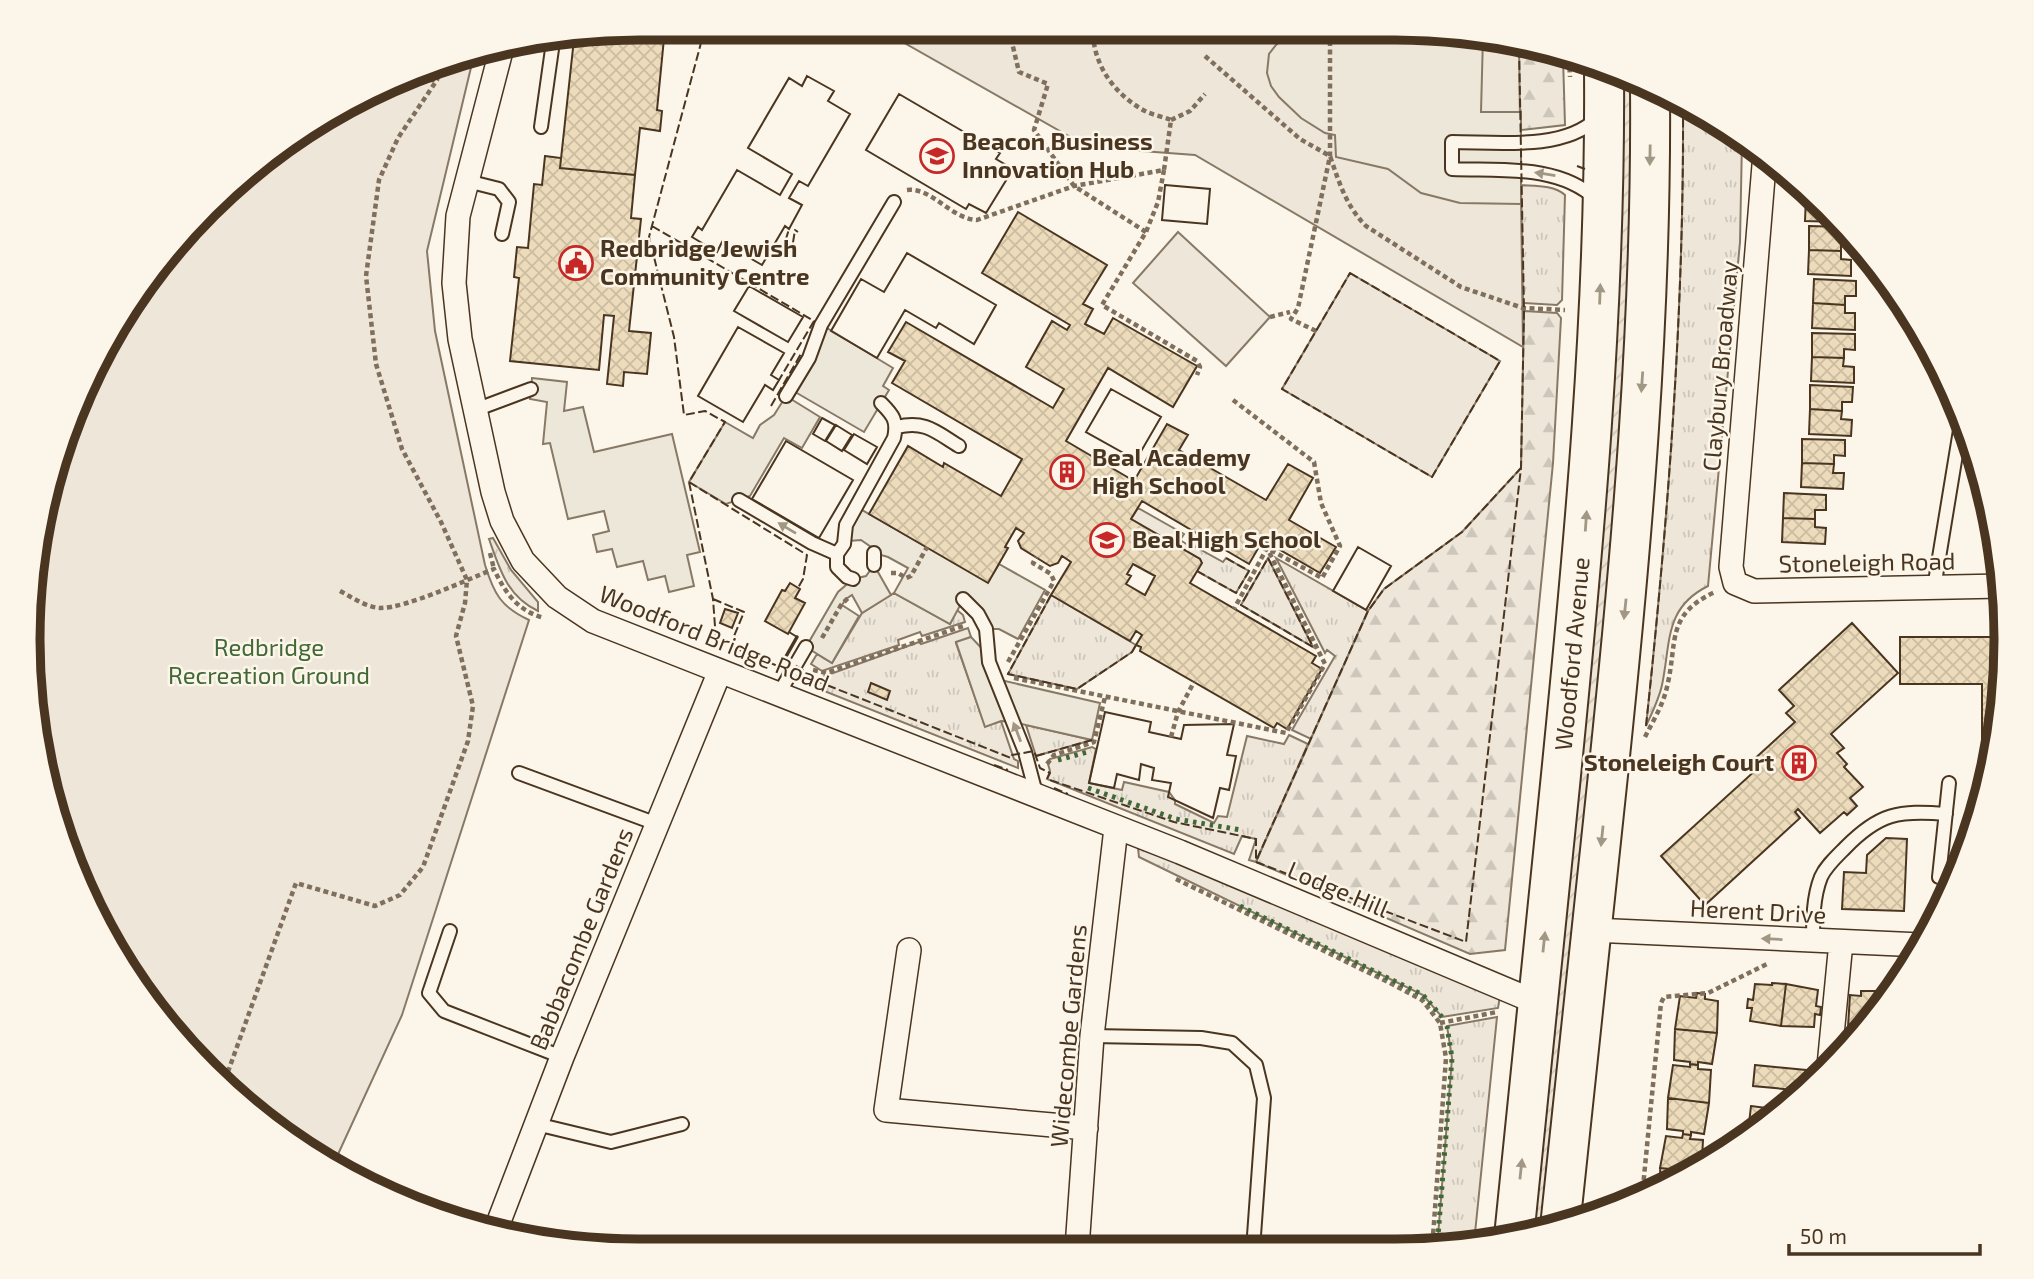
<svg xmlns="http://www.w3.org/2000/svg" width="2034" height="1279" font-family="'Exo 2',sans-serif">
	<defs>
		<pattern id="grass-tufts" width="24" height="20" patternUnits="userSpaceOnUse" patternTransform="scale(1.75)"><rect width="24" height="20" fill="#ede6d9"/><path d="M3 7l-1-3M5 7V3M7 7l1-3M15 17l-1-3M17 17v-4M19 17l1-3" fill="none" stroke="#cdc6ba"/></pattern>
		<pattern id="forest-firs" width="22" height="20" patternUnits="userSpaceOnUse" patternTransform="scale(1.75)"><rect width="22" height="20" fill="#ede6d9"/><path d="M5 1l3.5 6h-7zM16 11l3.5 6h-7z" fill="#cdc6ba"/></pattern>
		<pattern id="garden-furrows" width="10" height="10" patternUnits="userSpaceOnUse" patternTransform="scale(1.75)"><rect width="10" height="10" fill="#ede6d9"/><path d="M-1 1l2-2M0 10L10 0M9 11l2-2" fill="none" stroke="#cdc6ba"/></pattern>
		<pattern id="building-cross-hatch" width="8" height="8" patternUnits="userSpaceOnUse" patternTransform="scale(1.75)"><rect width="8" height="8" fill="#ecdcbc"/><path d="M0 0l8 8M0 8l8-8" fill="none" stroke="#ccbda1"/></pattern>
	</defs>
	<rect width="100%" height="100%" fill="#fbf6e9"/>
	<path fill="url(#grass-tufts)" stroke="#887966" stroke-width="2" d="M1683,106L1742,140L1740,242L1708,586C1664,608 1671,642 1662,685C1659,699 1652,713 1646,726C1668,520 1684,314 1683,106Z
		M1521,185C1535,186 1554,185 1565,195L1562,300L1557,305L1523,303Z
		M1138,508L1184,534L1180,540L1188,545L1192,539L1198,542L1196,547L1223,562L1226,558L1249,571L1236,593L1197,571L1201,563L1200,559L1131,519Z
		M493,538L511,570L538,602V611C507,596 500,570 489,539Z
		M1268,558L1313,647L1241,605Z
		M1276,558L1368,611L1311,739L1292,730L1335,656L1327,650L1325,653Z
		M894,593L950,624L957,610L963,615L965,622L922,636L920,632L898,640L899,645L822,671L811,664L817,654L832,663L862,613Z
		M1051,595L1136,645L1132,652L1077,689L1008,674Z
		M968,628L971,637L956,643L985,726L1001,721L1014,759L1018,761V768L809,685L804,676L819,682L822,677L919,642L921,644Z
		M1026,725L1092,740L1036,756Z
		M1289,735L1308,744L1256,862L1249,860L1256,839L1242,836L1234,854L1047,779L1050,771L1048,764L1050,759L1092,747L1096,749L1089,783L1122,790L1124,782L1169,792L1175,800V804L1214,823L1218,816L1227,817L1247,736L1284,744Z
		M1138,848L1151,851L1500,996L1498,1008L1442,1017L1423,995L1139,857Z
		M1497,1017L1474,1243L1437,1249L1452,1058L1447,1026Z"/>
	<path fill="url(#forest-firs)" stroke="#887966" stroke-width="2" d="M1499,40L1563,57L1565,125L1521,130V112Z
		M1524,311L1557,313L1561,318L1553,463L1505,950L1470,954L1256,862L1368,611L1384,589L1462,532L1521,468Z"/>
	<path fill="#ede6d9" stroke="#887966" stroke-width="2" d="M922,30L1474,33L1519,45L1523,347L1195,155L1088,147L901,41Z
		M474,55L427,251L435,331L485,565C494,594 501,607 529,620L402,1015L334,1163L267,1124L131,980L49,798L28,639L61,443L154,268L299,131L443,60Z
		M1178,232L1270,317L1226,366L1133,283Z
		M1350,273L1500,361L1432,477L1282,389Z"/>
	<path fill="url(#garden-furrows)" stroke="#887966" stroke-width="2" d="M1619,72L1633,77L1635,189L1621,475L1545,1231L1529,1234Z"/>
	<path fill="#ede7d9" stroke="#887966" stroke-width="2" d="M1291,32L1474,33L1483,36L1481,112H1521V204L1460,203L1421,193L1388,169L1336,157L1335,135L1325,133L1301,118L1279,97L1271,86L1267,73L1269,54L1276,45Z
		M827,328L893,368L883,386L889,390L864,432L790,389Z
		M532,378L567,382L564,411L583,407L594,452L672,434L700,552L687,555L694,586L669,592L665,576L648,580L643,561L617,567L612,549L597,552L593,535L609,531L604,511L568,519L550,443L543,444L547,402L530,399Z
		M786,396L820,417L802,448L784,438L750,496L726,504L689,482L725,422L753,438L760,425L774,415Z
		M855,506L988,582L999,564L1045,590L1018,639L999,629H986L963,600L950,624L894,593L908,568L888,557L874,553L871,547L861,540L849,541Z
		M874,565L891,595L862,613L852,595L846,599L842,605L859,616L832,663L806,647L838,592L853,579L866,576Z
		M971,637L988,655L996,679L1100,703L1092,740L1013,722L1001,721L985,727L956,642Z"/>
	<path fill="url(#building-cross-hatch)" stroke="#4a3520" stroke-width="2" fill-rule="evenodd" d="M640,28H665L657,110L662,111L660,131L640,128L635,175L560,168L574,39Z
		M807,76L834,91L828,101L850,114L808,186L799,181L789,198L802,205L789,229L785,226L762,265L722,242L717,252L692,237L698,227L702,230L737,170L780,195L792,174L748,148L789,78L802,86Z
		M807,76L834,91L828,101L850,114L808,186L799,181L789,198L802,205L789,229L785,226L762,265L722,242L717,252L692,237L698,227L702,230L737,170L780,195L792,174L748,148L789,78L802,86Z
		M899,94L1000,153L996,159L1013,169L986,213L969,204L966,209L866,150Z
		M899,94L1000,153L996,159L1013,169L986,213L969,204L966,209L866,150Z
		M545,156L561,158L560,168L635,175L631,218L641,219L629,331L651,333L647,374L624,372L623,386L607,384L614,316L604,315L599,370L510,361L519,278L514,277L517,247L528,248L534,184L542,185Z
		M1165,185L1210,189L1207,224L1162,220Z
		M1165,185L1210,189L1207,224L1162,220Z
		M1806,196H1811L1839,222L1805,221Z
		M1018,212L1107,265L1083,304L1093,309L1085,324L1104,334L1113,318L1197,366L1173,407L1108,368L1066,441L1134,481L1167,424L1188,435L1179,450L1266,500L1288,464L1313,478L1289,520L1336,547L1320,573L1263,540L1249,564L1142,501L1131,519L1200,559L1202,563L1190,583L1316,656L1312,663L1322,669L1287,729L1277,723L1274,728L1140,651L1141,647L1136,645L1142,635L1136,631L1130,641L1051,595L1071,562L1062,556L1058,563L1050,566L1021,548L1018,541L1024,533L1016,528L1005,547L1008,548L988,583L869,514L908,446L943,467L944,463L1001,496L1022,459L892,383L905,361L888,352L906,322L1053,408L1064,389L1026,367L1052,321L1067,330L1070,325L982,273ZM1133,564L1155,576L1145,595L1126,584L1131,576L1127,574Z
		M1809,226L1844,227L1852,234V242H1841V251L1809,250Z
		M1809,250L1841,251V259L1851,260V276L1808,274Z
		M907,253L996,305L974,344L939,323L936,328L905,310L877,358L831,331L861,279L884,292Z
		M907,253L996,305L974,344L939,323L936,328L905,310L877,358L831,331L861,279L884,292Z
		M1814,279L1856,281V296H1845V305L1813,303Z
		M749,286L803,317L788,342L734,311Z
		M749,286L803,317L788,342L734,311Z
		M1813,303L1845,305V313H1855V330L1812,328Z
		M738,327L784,353L771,375L779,380L773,390L765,385L743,422L698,396Z
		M738,327L784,353L771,375L779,380L773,390L765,385L743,422L698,396Z
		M1812,333L1855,334V350L1844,349V358L1812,357Z
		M1812,357L1844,358L1843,366L1854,367V383L1811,381Z
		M1810,385L1853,387L1852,402H1842V411L1810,409Z
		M1111,389L1161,417L1136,460L1086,432Z
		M1111,389L1161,417L1136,460L1086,432Z
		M1810,409L1842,411L1841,419L1852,420L1851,436L1809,434Z
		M822,418L835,425L825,441L813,434Z
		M822,418L835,425L825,441L813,434Z
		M836,425L852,435L842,451L826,441Z
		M836,425L852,435L842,451L826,441Z
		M854,434L877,447L867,464L844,450Z
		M854,434L877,447L867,464L844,450Z
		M1802,439L1845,440V456L1834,455V464L1802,463Z
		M786,441L853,480L819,538L752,499Z
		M786,441L853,480L819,538L752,499Z
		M1802,463L1834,464L1833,473H1844L1843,489L1801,487Z
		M1784,493L1826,495V510H1815V519L1783,518Z
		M1783,518L1815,519V527L1826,528L1825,544L1782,542Z
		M1358,547L1391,566L1366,610L1333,591Z
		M1358,547L1391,566L1366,610L1333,591Z
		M790,583L800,589L795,598L805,603L788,634L765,621L782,590L785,591Z
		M725,609L738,613L732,628L720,623Z
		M1852,623L1898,673L1831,734L1844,748L1837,753L1847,764L1844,767L1863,787L1850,798L1857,806L1847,815L1844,812L1820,833L1798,809L1795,812L1800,818L1705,905L1661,856L1757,769L1751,762L1795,722L1786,713L1794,706L1779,690Z
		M1900,637H2003L2005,680L1991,761H1982V684H1900Z
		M871,683L890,691L887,700L868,692Z
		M1105,712L1151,722L1149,732L1181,739L1184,725L1234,724L1227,755L1236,756L1229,790L1220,788L1213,818L1168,797L1171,783L1152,780L1154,768L1141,764L1139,780L1117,774L1114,788L1089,783Z
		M1105,712L1151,722L1149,732L1181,739L1184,725L1234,724L1227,755L1236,756L1229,790L1220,788L1213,818L1168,797L1171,783L1152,780L1154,768L1141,764L1139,780L1117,774L1114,788L1089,783Z
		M1886,838L1907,839L1904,911L1842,909L1844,872L1866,873L1867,855Z
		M1772,983L1786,984L1781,1026L1750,1021L1752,1008H1747L1748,999L1753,1000L1755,984L1772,985Z
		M1786,984L1818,990L1816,1006L1821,1007L1820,1015L1815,1014L1814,1027L1781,1026Z
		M1861,991H1880L1879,1013L1861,1032L1852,1031L1853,1027H1848L1850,995L1861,996Z
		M1880,991L1892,992L1879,1013Z
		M1697,993L1705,994V999L1718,1001L1717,1033L1675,1029L1680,996L1696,998Z
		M1675,1029L1717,1033L1712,1064L1698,1062V1065L1690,1064V1062L1674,1060Z
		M1690,1064L1698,1065V1069L1711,1070L1709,1103L1668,1098L1673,1065L1690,1067Z
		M1755,1065L1816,1071L1815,1080L1805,1091L1753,1086Z
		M1668,1098L1709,1103L1704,1134L1691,1132V1135L1683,1134V1131L1667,1129Z
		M1751,1106L1782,1110L1748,1132Z
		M1683,1134L1691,1135L1690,1139L1703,1140L1702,1159H1704V1162L1690,1171L1660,1168L1666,1136L1682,1138Z
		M1660,1168L1690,1171L1661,1189Z"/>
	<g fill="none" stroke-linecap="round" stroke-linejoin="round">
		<g stroke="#4a3520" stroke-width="16">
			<path id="service" d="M541,127L553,42
				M467,181L499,189L509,202L502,234
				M1596,199C1558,164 1501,171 1452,169V142C1495,142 1563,151 1596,119
				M786,396L809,358L821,325L894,202
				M475,410L531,389
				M897,427C925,420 936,432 959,446
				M739,500L812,543L837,554
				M874,553V565
				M853,579L847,577L837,567V554L844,544L846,525L894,438C898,421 893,415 881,403
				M1934,588L1962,418
				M963,599L978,614L986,629L989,662L1025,752L1037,797
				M778,695L806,647
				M519,773L657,824
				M1949,783L1939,877L1953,882
				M450,931L429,993L444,1011L562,1057
				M1813,941C1813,921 1813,897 1821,877C1826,866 1836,857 1845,848C1879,813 1899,810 1946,814
				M1092,1036L1201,1038L1232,1043L1256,1065L1264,1098L1253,1249
				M536,1124L611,1142L682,1124"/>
		</g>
		<g stroke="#4a3520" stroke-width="26">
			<path id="minor" d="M501,51L458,216L454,283L460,339L493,492L502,521L523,561L557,597L593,621L1180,852L1538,1003
				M1765,153L1731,567L1735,583L1754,591L2002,586
				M1592,930L1921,945
				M909,950L886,1110L1086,1128
				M1829,1066L1841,942
				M496,1229L562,1057L720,671
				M1077,1248L1092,1036L1116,828"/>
		</g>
		<g stroke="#4a3520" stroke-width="42">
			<g id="trunk">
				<path d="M1560,1227C1576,1077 1592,926 1608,775C1632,547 1652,317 1650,87"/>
				<path id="s1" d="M1514,1237C1529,1086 1545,936 1560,785C1584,546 1606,308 1604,68"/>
			</g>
		</g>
		<path stroke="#7f6f5c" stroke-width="4.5" stroke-dasharray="5 3.5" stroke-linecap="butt" d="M1009,30L1019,72L1048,84L1034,130L1074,186L1146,232
			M1205,56L1300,139L1330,156C1339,182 1346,206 1366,226L1461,287L1523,308L1565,310
			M1569,59L1570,77
			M404,80H437
			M1171,120L1190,111L1205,94
			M1164,170L1158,202L1146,232L1102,305L1197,361L1200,367L1197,375
			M907,190C932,187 951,219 977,220L1074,186L1164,170L1171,120C1163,117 1153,115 1145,111C1115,95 1093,65 1093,31
			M1270,317L1290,312
			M1316,331L1291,319L1298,308L1330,156V32
			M1233,400L1314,462L1321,503L1340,546L1322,578L1267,548L1234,609
			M490,553L494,569
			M891,573H898L906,578L911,576L927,547
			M340,591C353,598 366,607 380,608C407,608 466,580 494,569C505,593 518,611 544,618
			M822,638L841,605L850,596
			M1008,662L1054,581L1051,574L1033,563L1036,557
			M813,670L826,673L963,626
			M1014,678L1286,733L1325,664L1267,548L1269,544
			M1171,737L1178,712L1194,682
			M1645,737C1653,721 1663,705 1667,687C1678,642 1665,615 1715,592
			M1047,764L1054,755L1094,742L1105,697
			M1176,879L1390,983L1422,1000L1440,1023L1446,1058L1432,1250
			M1440,1023L1497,1012
			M225,1080L296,883L375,906L400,895L423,867L468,741L473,706L456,636L465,603L467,580L441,522L402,449L376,364L366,276L379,180L398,138L437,80L441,62
			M1642,1197L1661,1003L1664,997L1708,993L1769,963"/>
		<use href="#service" stroke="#fbf6e9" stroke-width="12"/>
		<use href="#minor" stroke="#fbf6e9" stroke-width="23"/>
		<use href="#trunk" stroke="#fbf6e9" stroke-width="38"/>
		<path stroke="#436837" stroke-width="5" stroke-dasharray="3.5 5" stroke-linecap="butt" d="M1058,760L1091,751
			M1088,788L1176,819L1241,830
			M1240,906L1423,995L1442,1017
			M1437,1249L1452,1058L1447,1026"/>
		<path stroke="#4a3520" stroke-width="2" stroke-dasharray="9 3.5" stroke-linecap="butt" d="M705,28L649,237L674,337L684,415L705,411L725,422L689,482L713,599L716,640L730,646
			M886,30L901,41L922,30
			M1577,166L1585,169
			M652,226L814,321L779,380
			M782,252L789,229
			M791,255L795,230L798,232
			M1350,273L1500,361L1432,477L1282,389Z
			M771,406L802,352
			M689,482L807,555L803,579L798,588
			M1268,558L1313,647L1241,605Z
			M1197,571L1236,593L1249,571L1226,558
			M1051,595L1008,674L1077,689L1132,652L1136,645
			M713,599L744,612L730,646L780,667
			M789,632L797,637
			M785,659L806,672
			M804,676L1011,758L1012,755L1034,751L1040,768L1050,773L1047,779L1174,822L1256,839V862L1466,942L1521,468L1524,311L1519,45
			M1646,726C1668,520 1684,314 1683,106
			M1036,756L1092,740
			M994,765L1008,770
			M1054,788L1068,794
			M1257,859L1368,611L1384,589L1462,532L1521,468"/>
		<path stroke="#4a3520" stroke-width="3.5" d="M780,667L797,637
			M804,676L806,672"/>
	</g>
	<defs><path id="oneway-solid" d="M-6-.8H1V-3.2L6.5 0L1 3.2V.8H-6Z" transform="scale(1.75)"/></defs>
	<g fill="#a29684">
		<use href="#oneway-solid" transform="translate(1650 155) rotate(91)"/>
		<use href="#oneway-solid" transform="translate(1545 174) rotate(-171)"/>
		<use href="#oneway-solid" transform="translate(1600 294) rotate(-88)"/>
		<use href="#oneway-solid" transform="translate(1642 382) rotate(94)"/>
		<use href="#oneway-solid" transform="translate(1586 521) rotate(-86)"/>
		<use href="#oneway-solid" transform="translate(787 528) rotate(-149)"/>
		<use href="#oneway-solid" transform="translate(1625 609) rotate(96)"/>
		<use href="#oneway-solid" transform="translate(1017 732) rotate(-111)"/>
		<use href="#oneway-solid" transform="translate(1602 836) rotate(96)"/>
		<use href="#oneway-solid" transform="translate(1772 939) rotate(-177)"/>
		<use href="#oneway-solid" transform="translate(1544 942) rotate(-84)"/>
		<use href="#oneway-solid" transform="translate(1521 1169) rotate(-84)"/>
	</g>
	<defs>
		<g id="school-ring" transform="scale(1.75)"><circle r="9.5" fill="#fbf6e9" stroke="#c62828" stroke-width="1.5"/><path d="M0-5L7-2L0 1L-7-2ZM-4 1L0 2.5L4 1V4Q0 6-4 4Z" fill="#c62828"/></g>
		<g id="civic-ring" transform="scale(1.75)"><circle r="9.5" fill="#fbf6e9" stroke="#c62828" stroke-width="1.5"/><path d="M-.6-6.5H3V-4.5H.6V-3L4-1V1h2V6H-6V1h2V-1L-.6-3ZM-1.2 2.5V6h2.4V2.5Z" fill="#c62828"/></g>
		<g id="building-ring" transform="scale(1.75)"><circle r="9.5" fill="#fbf6e9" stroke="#c62828" stroke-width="1.5"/><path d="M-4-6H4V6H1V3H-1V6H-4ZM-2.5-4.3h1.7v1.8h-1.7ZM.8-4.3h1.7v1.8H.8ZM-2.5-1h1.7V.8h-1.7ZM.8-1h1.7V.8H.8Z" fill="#c62828"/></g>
	</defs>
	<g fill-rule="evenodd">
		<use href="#school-ring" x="937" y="156"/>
		<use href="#civic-ring" x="576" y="263"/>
		<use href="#building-ring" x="1067" y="472"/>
		<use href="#school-ring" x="1107" y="540"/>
		<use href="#building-ring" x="1799" y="763"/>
	</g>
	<g text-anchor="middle" stroke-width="5" stroke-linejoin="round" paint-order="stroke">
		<g font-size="24" font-weight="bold" fill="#4a3520" stroke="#fbf6e9" text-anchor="start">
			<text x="962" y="150">Beacon Business<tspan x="962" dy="28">Innovation Hub</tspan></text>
			<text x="600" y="257">Redbridge Jewish<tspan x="600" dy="28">Community Centre</tspan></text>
			<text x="1092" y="466">Beal Academy<tspan x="1092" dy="28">High School</tspan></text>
			<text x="1132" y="548">Beal High School</text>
			<text x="1774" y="771" text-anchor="end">Stoneleigh Court</text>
		</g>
		<g font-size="24" fill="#4a3520" stroke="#fbf6e9">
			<text transform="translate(1721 366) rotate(-85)" y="8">Claybury Broadway</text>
			<text transform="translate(1867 563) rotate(-1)" y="8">Stoneleigh Road</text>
			<text transform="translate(714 639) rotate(22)" y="8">Woodford Bridge Road</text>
			<text dy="8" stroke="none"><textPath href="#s1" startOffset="586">Woodford Avenue</textPath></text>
			<text transform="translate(1338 890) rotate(23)" y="8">Lodge Hill</text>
			<text transform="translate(1758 912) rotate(3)" y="8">Herent Drive</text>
			<text transform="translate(582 939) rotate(-68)" y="8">Babbacombe Gardens</text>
			<text transform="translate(1069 1036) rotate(-85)" y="8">Widecombe Gardens</text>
		</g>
		<g font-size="24" fill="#436837" stroke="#fbf6e9">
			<text x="269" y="656">Redbridge<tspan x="269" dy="28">Recreation Ground</tspan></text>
		</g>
	</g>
	<path d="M0 0H2034V1279H0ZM639 40H1395A599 599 0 0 1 1994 639V640A599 599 0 0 1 1395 1239H639A599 599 0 0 1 40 640V639A599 599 0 0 1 639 40Z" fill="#fbf6e9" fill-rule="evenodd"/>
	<path fill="none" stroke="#4a3520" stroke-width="9" d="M639 40H1395A599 599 0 0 1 1994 639V640A599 599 0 0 1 1395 1239H639A599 599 0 0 1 40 640V639A599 599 0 0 1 639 40Z"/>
	<path d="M1789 1244v10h191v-10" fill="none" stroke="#4a3520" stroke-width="3.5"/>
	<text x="1800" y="1244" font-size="21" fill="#4a3520" stroke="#fbf6e9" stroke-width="5" paint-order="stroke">50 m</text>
</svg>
